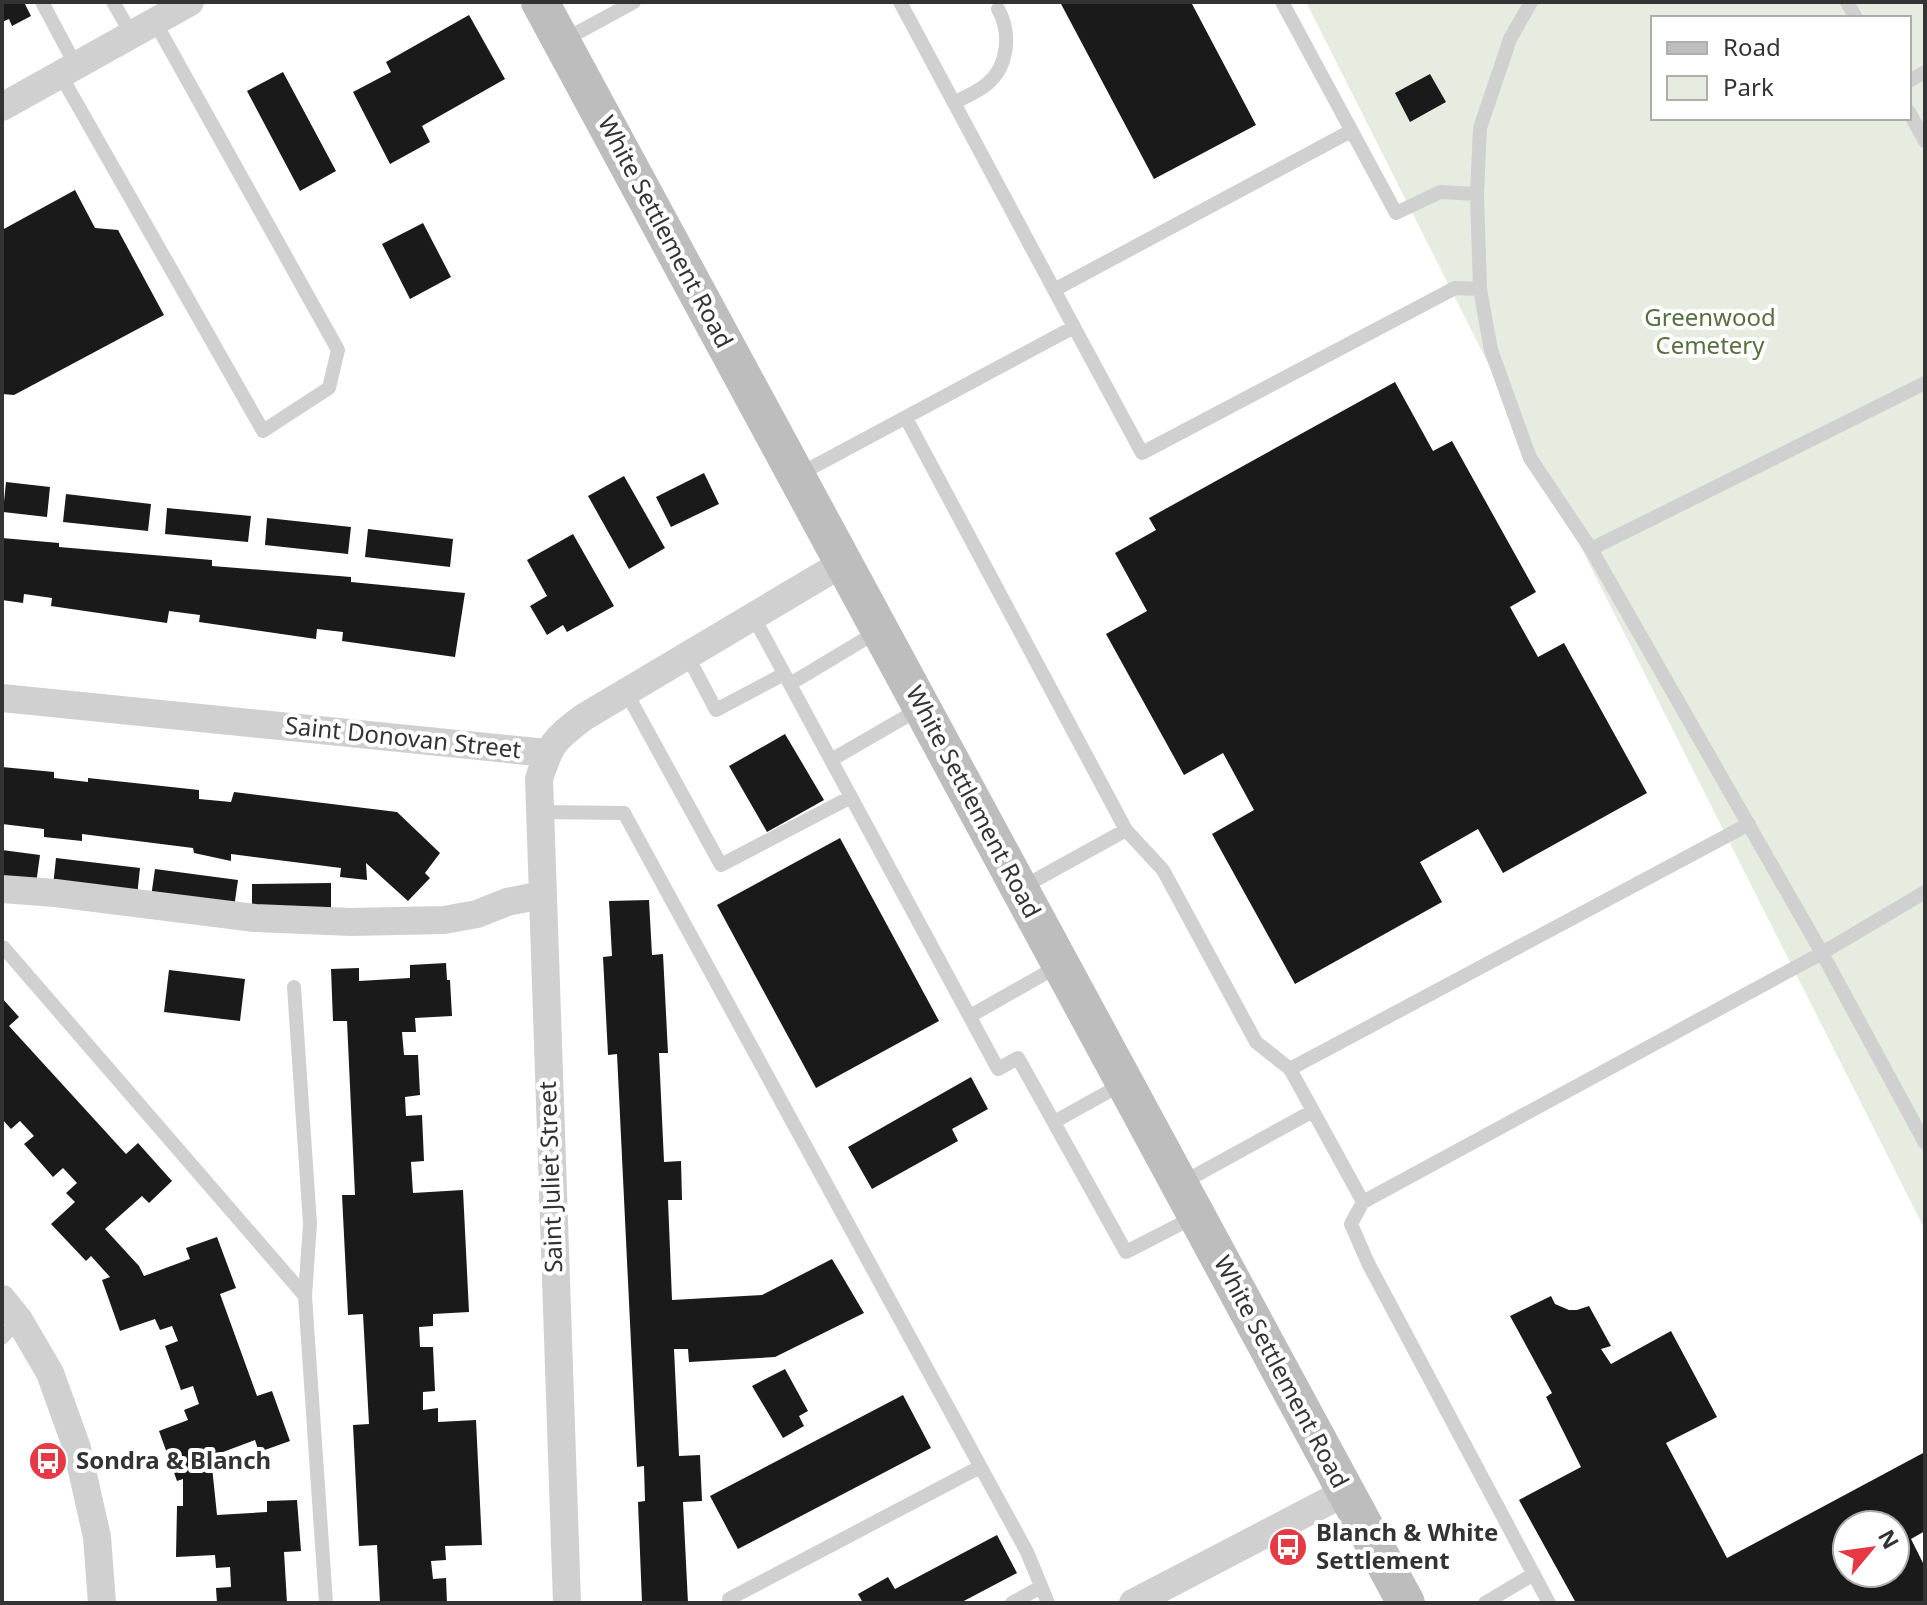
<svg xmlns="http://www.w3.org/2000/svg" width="1927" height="1605" font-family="'Noto Sans',sans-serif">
	<rect width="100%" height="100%" fill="#fff"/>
	<path fill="#e6ecdf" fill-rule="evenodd" d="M1306,2H1925V1230ZM1653,18H1909V118H1653Z"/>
	<path fill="#1a1a1a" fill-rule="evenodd" d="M2,2H24L31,16L12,26L9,19L2,22Z
		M1060,2H1191L1256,125L1154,179Z
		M469,15L505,79L422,126L430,142L390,164L353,92L391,72L386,62Z
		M283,72L336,171L300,191L247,91Z
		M1430,74L1446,102L1410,122L1395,93Z
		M75,190L95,228L118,230L164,315L14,395L2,394V230Z
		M423,223L451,277L410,299L382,244Z
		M1395,382L1433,451L1452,441L1536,592L1510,607L1538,657L1564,643L1647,793L1503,873L1478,829L1420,862L1442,902L1295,984L1212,834L1254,810L1223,753L1184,775L1106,634L1147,611L1115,553L1156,530L1149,518Z
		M704,473L719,504L671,527L656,497Z
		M624,476L665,548L629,569L588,496Z
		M6,482L50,487L47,517L3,512Z
		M66,494L151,504L148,531L63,522Z
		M167,508L251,516L248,542L165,534Z
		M267,518L351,527L348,554L265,545Z
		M368,529L453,539L450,567L365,557Z
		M573,534L614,606L567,632L563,625L547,635L530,606L547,596L527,560Z
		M2,538L59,543V547L212,560V566L351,577V582L465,593L455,657L342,641L343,632L317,629L316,639L199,622L200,615L169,611L167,623L51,606L52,598L24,594L23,603L2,600Z
		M785,734L824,800L767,832L729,766Z
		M2,767L54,772V778L88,782V778L199,790V799L231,802L234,792L397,812L440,853L425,873L430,878L408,901L366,863L367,880L340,877L341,868L231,854V861L194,853L193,848L82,834V841L44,837V829L2,824Z
		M840,838L939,1021L816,1088L717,905Z
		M2,850L40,855L36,884L2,880Z
		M56,858L140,868L137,896L53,886Z
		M155,869L238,880L234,908L151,897Z
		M331,883V908L252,909V884Z
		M649,900L652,955L663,954L668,1053H659L664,1162L681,1161L682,1200H668L672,1300L762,1295L832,1259L864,1313L775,1357L689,1362L688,1349H674L679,1456L700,1455L702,1501L683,1502L688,1603H642L638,1502L645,1501L644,1466L637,1467L617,1054L608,1055L603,957L612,956L609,901Z
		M446,963L447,980H450L452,1016L415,1018L416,1032H402L404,1055H418L420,1095L405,1097L406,1116L422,1115L424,1161L411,1162L413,1193L463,1190L469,1312L433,1314V1326L419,1327L420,1347H433L435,1391L423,1392V1410L438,1408V1422L476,1420L482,1545L445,1546L446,1560L431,1561L433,1579L446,1578L447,1603H380L377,1545L359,1546L353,1425L369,1424L363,1314L348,1315L342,1195H355L347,1021H333L331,969L359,968V981L410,978V965Z
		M169,970L245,979L240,1021L164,1012Z
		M2,998L19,1017L9,1026L126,1154L138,1143L172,1181L149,1203L142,1196L105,1229L139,1266L144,1276L190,1259L186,1248L217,1237L236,1288L220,1294L257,1396L272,1391L290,1441L259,1452L255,1440L207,1458L212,1467L217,1515L267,1512V1501L297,1500L301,1551L284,1552L287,1603H217L216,1588L231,1587L230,1567L216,1568L215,1555L176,1557L177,1506H183V1479L177,1481L159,1431L188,1420L184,1410L199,1404L193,1386L181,1390L165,1346L178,1341L172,1326L160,1330L155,1319L120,1331L102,1280L110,1277L91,1256L86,1261L51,1224L75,1202L66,1193L77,1183L63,1168L53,1177L24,1144L34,1136L20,1121L11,1129L2,1119Z
		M971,1077L988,1109L952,1129L958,1141L872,1189L848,1147Z
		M1551,1296L1555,1304L1569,1310H1577L1589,1306L1611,1346L1601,1349L1611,1364L1671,1331L1717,1417L1666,1443L1727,1558L1925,1452V1531L1911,1539L1925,1567V1603H1576L1519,1500L1581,1467L1546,1397L1552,1393L1510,1316ZM1847,1525H1895V1573H1847Z
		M785,1369L808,1411L799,1416L804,1426L783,1438L752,1386Z
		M903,1395L931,1448L738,1549L710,1496Z
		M997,1535L1017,1573L960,1603H863L858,1594L888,1577L895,1589Z"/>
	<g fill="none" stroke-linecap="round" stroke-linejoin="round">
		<path stroke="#d0d0d0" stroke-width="14" d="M42,2L76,66
			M113,2L132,35
			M900,2L1074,327
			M1282,2L1396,213L1440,192L1477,194
			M1531,2L1510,39L1480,128L1477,194L1480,289L1491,350L1530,458L1591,549L1925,383
			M1847,2L1856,18
			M564,40L634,2
			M60,74L263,431L329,388L338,350L155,22
			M1909,81L1925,72
			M954,103C964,97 978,92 987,84C1009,66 1011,32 998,9
			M1909,112L1925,141
			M1054,290L1351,131
			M906,418L1126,830L1163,870L1256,1042L1290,1069
			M798,475L1074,327L1142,453L1455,288L1480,289
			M1591,549L1822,953L1925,892
			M753,616L851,797
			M687,655L716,710L784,674
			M790,684L880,630
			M626,692L721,865L851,797L998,1069L1018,1058L1126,1252L1196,1216
			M831,760L921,708
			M540,812L624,813L1027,1552L1048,1603
			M1749,824L1290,1069L1363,1202L1822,953L1925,1143
			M1021,888L1126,830
			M2,947L4,948L305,1296L326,1603
			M294,987L310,1224L305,1296
			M970,1016L1060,965
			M1054,1122L1124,1083
			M1180,1184L1313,1111
			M1363,1202L1351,1224L1368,1263L1549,1603
			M2,1338L19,1320
			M729,1599L980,1467
			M1012,1603L1041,1587
			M1485,1603L1534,1574"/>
		<path stroke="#d0d0d0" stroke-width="28" d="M2,107L190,2
			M2,698L547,753
			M2,889L55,893L255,918L351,922L444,920L477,914L507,902L542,895
			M2,1299L19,1320L50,1373L77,1448L97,1537L102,1603
			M567,1603L539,779C551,742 554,740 584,717L843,563
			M1133,1603L1346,1492"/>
		<path stroke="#bdbdbd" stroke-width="38" d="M540,2L1406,1603"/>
	</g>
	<defs>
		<g id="bus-disc" transform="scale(2)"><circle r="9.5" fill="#e63946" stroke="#fff"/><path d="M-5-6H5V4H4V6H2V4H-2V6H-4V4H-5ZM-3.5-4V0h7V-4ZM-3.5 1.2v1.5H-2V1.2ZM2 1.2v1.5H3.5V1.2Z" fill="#fff"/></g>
	</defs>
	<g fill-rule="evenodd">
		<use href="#bus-disc" x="48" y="1461"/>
		<use href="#bus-disc" x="1288" y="1547"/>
	</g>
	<g text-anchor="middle" stroke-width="8" stroke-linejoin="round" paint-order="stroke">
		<g font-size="24" fill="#333" stroke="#fff">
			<text transform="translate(665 232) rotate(62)" y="8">White Settlement Road</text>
			<text transform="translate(403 738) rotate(6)" y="8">Saint Donovan Street</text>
			<text transform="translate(973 802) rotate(62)" y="8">White Settlement Road</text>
			<text transform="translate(551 1177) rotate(-92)" y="8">Saint Juliet Street</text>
			<text transform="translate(1281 1372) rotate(62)" y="8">White Settlement Road</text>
		</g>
		<g font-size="24" fill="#56703f" stroke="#fff">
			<text x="1710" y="326">Greenwood<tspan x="1710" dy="28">Cemetery</tspan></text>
		</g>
		<g font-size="24" font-weight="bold" fill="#333" stroke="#fff" text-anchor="start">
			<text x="76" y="1469">Sondra &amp; Blanch</text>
			<text x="1316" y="1541">Blanch &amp; White<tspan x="1316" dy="28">Settlement</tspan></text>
		</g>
	</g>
	<rect width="1927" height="1605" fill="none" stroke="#333333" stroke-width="8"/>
	<rect x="1651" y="16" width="260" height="104" fill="#ffffff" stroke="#adadad" stroke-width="2"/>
	<rect x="1667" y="42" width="40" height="12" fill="#bdbdbd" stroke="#adadad" stroke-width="2"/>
	<text x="1723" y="56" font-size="24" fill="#333333">Road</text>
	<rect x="1667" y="76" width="40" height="24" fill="#e6ecdf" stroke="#adadad" stroke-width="2"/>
	<text x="1723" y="96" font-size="24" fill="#333333">Park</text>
	<g transform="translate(1871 1549) rotate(61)"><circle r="38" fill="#ffffff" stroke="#adadad" stroke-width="2"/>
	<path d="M0-6L14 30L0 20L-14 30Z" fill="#e63946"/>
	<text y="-12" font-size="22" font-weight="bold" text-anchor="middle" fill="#333333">N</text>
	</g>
</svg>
